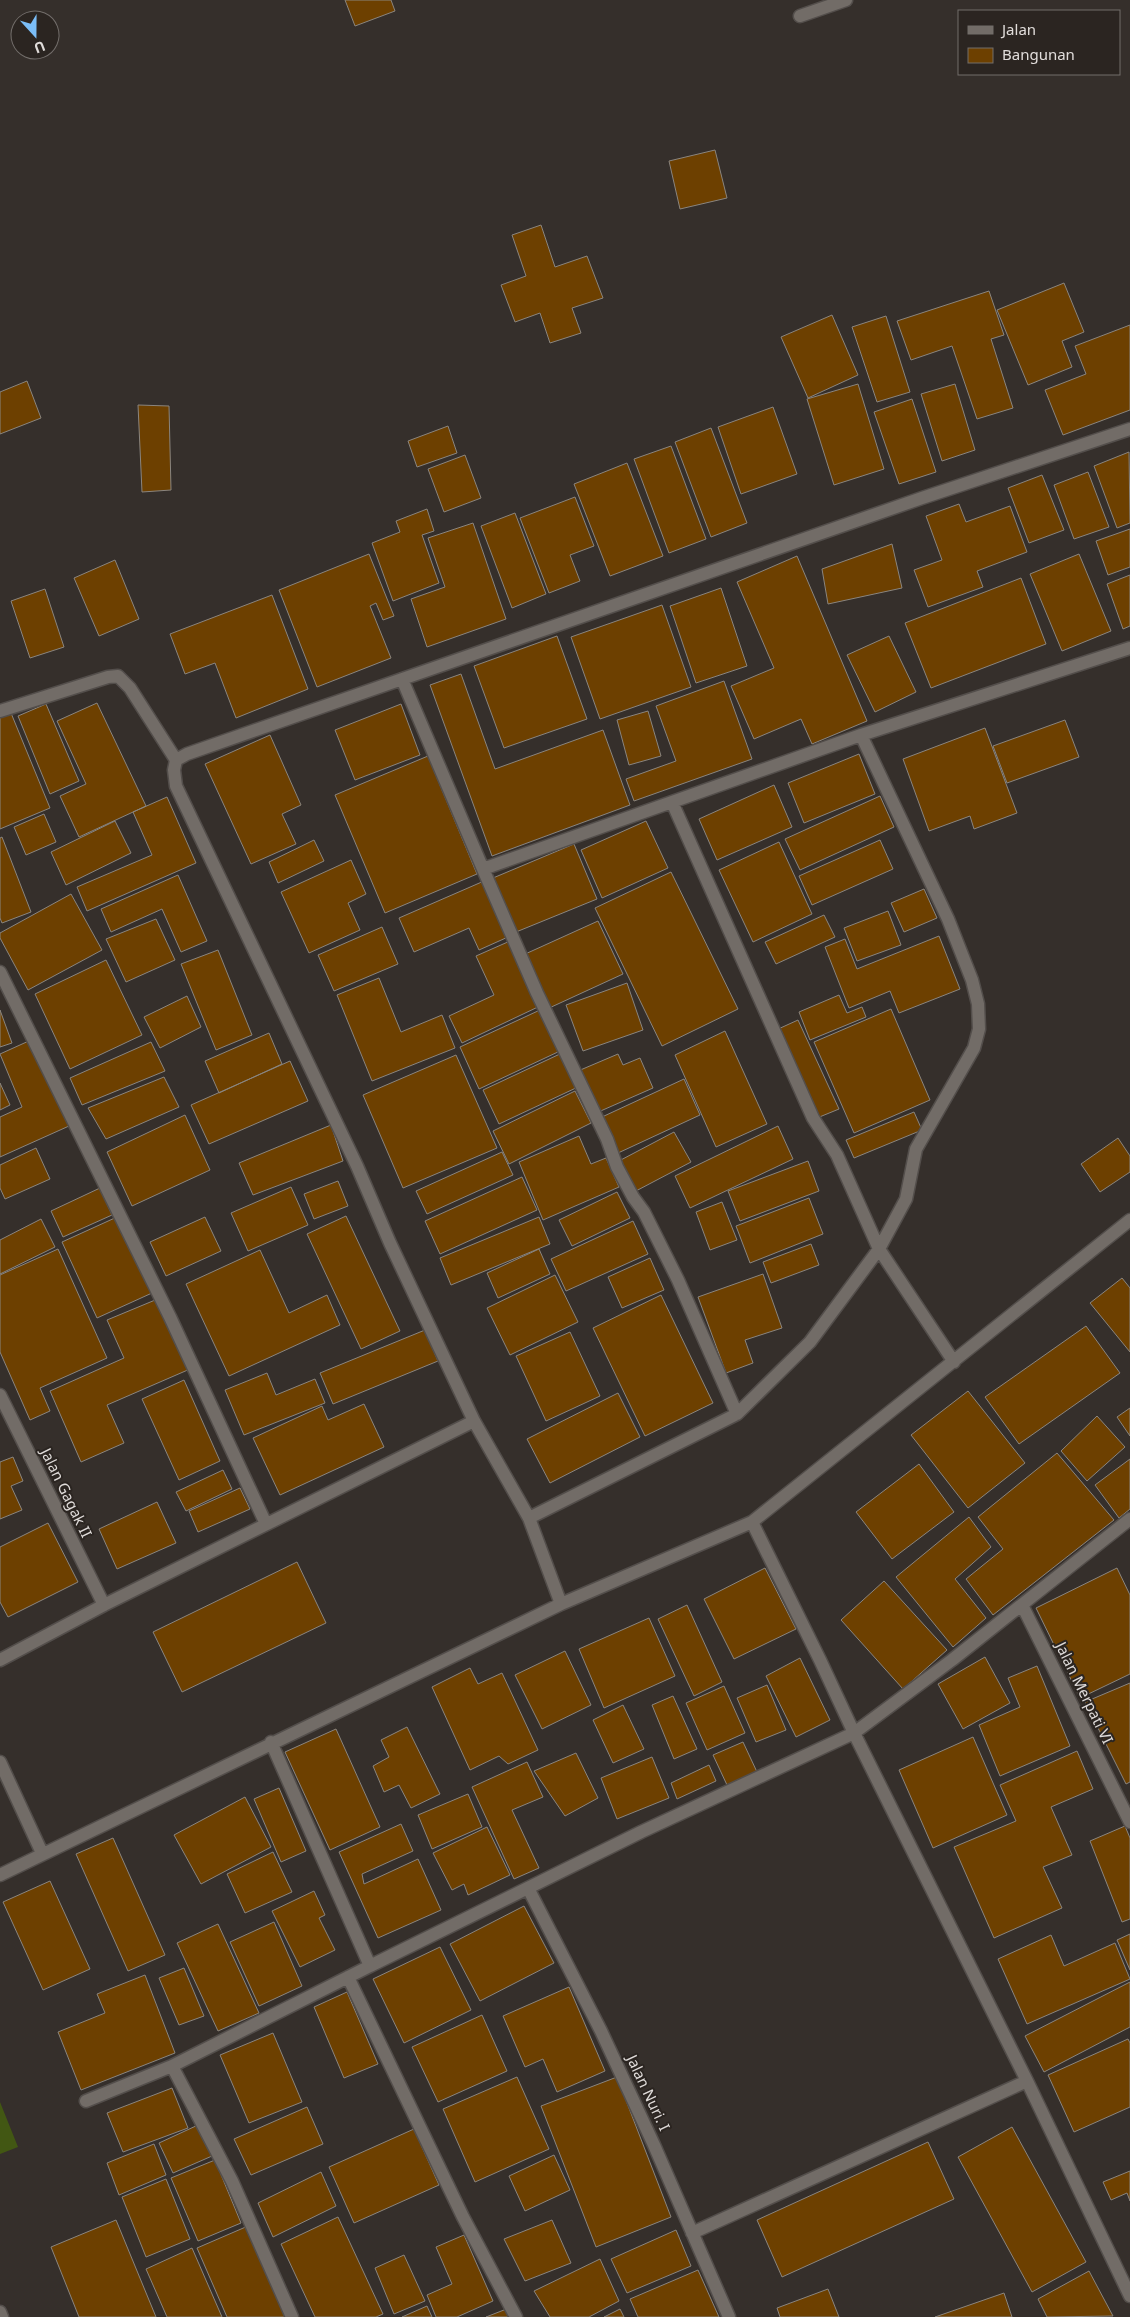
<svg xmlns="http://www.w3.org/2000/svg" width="1130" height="2317" font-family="'Noto Sans',sans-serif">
	<rect width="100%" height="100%" fill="#352f2b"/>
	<path fill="#425713" d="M0,2102L18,2147L0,2154Z"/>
	<path fill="#6d4000" stroke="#8a857f" d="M345,0H391L395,11L355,26Z
		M715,150L727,198L680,209L669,161Z
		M541,225L555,267L587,256L603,298L572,308L581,333L550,343L540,313L515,322L501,285L526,276L512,235Z
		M1064,283L1084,332L1062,341L1072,367L1028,385L997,310Z
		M989,291L1004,335L991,339L1013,408L977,419L952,346L911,360L897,321Z
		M832,315L858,375L808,398L781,337Z
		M886,316L910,392L877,402L852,327Z
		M1130,325V410L1063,435L1045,390L1086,374L1075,346Z
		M27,381L41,418L0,434V392Z
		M858,384L884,469L834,485L807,399Z
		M955,384L975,450L942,461L921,394Z
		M912,399L936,472L899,484L874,412Z
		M138,405L169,406L171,490L142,492Z
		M773,407L797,474L741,494L718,427Z
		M448,426L457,453L417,467L408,441Z
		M711,428L747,523L711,537L675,442Z
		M671,446L706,539L669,553L634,459Z
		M1129,452L1130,523L1117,528L1094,466Z
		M465,455L481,498L444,512L428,469Z
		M627,463L663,556L610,576L574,484Z
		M1088,472L1109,527L1074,539L1054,485Z
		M1042,475L1064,530L1029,543L1008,488Z
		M575,497L594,546L570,555L580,581L549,593L520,518Z
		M959,504L966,522L1010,506L1027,552L977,571L983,587L928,607L914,570L942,560L926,516Z
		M427,509L434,531L422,535L439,583L393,601L372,543L400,532L396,521Z
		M515,513L546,594L512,608L481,526Z
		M473,523L506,619L427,647L411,599L445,587L428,538Z
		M1130,529V567L1108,575L1096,541Z
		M892,544L902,588L828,604L822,569Z
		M369,554L394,616L383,620L376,603L370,606L391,658L317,687L279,590Z
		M1079,554L1111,631L1062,651L1030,574Z
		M797,556L867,721L812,744L801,719L754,739L731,686L774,668L737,582Z
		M115,560L139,619L99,636L74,578Z
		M1130,575V626L1123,629L1107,584Z
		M1021,578L1046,644L931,688L905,623Z
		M721,588L747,666L696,683L670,606Z
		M45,589L64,647L30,658L11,601Z
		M272,595L308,689L236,718L215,663L185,674L170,634Z
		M662,605L691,687L600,719L571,637Z
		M557,636L587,719L504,748L474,666Z
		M889,636L916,692L875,712L847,655Z
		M461,674L495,769L603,730L630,805L492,856L430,685Z
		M724,681L752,759L634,801L626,779L676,761L656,706Z
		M97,703L146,806L79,837L60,796L86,784L57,721Z
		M46,704L79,781L50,794L18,716Z
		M401,704L420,755L355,780L335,730Z
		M648,711L661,756L629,765L617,720Z
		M11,713L50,808L0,829V717Z
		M1065,720L1079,757L1007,783L993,746Z
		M985,728L1017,813L974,829L970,816L929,831L903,759Z
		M270,735L301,805L282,814L296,844L251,864L205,764Z
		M859,754L875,794L804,823L788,783Z
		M428,756L477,874L385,913L335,795Z
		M774,785L792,827L717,860L699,819Z
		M880,796L894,827L800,870L785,839Z
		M167,797L196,863L87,911L77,887L152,855L133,812Z
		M44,814L56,842L26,855L14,827Z
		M115,821L131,853L66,885L51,852Z
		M646,821L668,868L602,898L581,850Z
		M2,837L31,912L2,923L0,918V838Z
		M314,840L324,861L278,883L269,862Z
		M880,840L893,869L812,905L799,876Z
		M779,842L812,914L753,942L719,870Z
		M574,844L597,899L516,932L493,878Z
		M351,860L366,894L348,903L360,930L309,953L281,892Z
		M671,872L738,1009L662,1046L595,908Z
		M178,875L207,941L181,952L162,909L111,932L101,909Z
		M484,881L508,937L479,950L469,928L414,952L399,918Z
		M924,889L937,918L904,932L891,903Z
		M71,894L102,950L28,990L0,938V933Z
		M888,911L901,945L857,961L844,928Z
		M824,915L835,937L776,964L765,942Z
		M156,919L175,960L126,982L106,939Z
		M598,921L623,974L547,1009L523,955Z
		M382,927L398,964L334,991L318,955Z
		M939,936L960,989L899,1013L890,991L849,1008L825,947L845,939L857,969Z
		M510,941L540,1006L462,1043L449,1016L494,995L476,956Z
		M218,950L252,1035L216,1050L181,964Z
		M106,960L142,1035L70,1069L35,994Z
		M379,978L401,1032L442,1015L455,1048L372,1081L337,995Z
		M627,983L643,1030L583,1051L566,1005Z
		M839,995L847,1013L862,1007L866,1017L810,1040L799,1012Z
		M187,996L201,1027L160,1048L144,1017Z
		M891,1009L930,1100L854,1133L814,1042Z
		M0,1010L12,1043L0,1047Z
		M540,1010L560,1051L479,1089L460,1047Z
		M798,1020L839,1109L817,1118L776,1030Z
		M725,1031L767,1124L716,1147L675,1055Z
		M269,1033L282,1064L219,1093L205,1061Z
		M31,1040L69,1126L0,1157V1117L22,1107L0,1054Z
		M151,1042L165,1071L82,1105L70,1078Z
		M562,1053L578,1087L499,1124L483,1090Z
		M618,1054L623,1065L640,1058L653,1088L596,1113L578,1071Z
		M456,1055L497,1148L403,1188L363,1095Z
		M290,1061L308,1101L209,1144L191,1105Z
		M164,1077L179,1107L106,1139L88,1108Z
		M684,1079L700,1115L618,1153L602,1117Z
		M0,1083L10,1105L0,1110Z
		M575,1091L591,1123L509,1164L493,1131Z
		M914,1112L922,1130L854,1158L846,1140Z
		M185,1115L210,1170L132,1206L107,1152Z
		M331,1125L343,1161L253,1195L239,1163Z
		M778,1126L793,1159L690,1208L675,1176Z
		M674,1132L691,1162L634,1192L617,1162Z
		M579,1136L591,1164L606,1158L619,1187L543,1220L519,1162Z
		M1118,1138L1130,1156V1172L1100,1192L1081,1164Z
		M36,1148L50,1179L5,1199L0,1188V1165Z
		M502,1152L513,1175L427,1214L416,1191Z
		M808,1161L819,1191L740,1221L728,1191Z
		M522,1177L537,1210L440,1254L425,1221Z
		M338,1181L348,1206L314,1219L304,1194Z
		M291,1187L308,1225L248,1251L231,1213Z
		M100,1188L112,1215L63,1237L51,1211Z
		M617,1192L630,1218L572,1246L559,1220Z
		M809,1198L823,1234L750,1263L736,1226Z
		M722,1202L737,1240L710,1250L696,1212Z
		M346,1216L400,1331L361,1349L307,1234Z
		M117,1217L152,1293L97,1318L62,1242Z
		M205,1217L221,1251L166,1276L150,1242Z
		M539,1217L550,1244L451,1285L440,1258Z
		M41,1219L55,1247L0,1274V1240Z
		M633,1221L648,1254L566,1291L551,1259Z
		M811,1244L819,1265L771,1283L763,1262Z
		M58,1249L107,1358L40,1388L50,1411L30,1420L0,1352V1275Z
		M539,1249L550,1274L498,1298L487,1273Z
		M260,1250L289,1313L327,1295L340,1325L229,1376L186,1284Z
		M650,1258L664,1290L622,1308L608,1277Z
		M763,1274L782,1328L745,1340L753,1363L726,1373L698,1297Z
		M555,1275L578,1322L510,1355L487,1308Z
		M1122,1278L1130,1288V1352L1090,1303Z
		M661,1295L713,1403L645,1436L593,1328Z
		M160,1298L190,1369L107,1405L124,1443L81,1462L50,1391L124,1358L107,1320Z
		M1086,1326L1120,1373L1019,1444L985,1397Z
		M425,1330L438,1361L333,1404L320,1373Z
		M570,1332L600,1396L546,1421L516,1356Z
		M267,1373L276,1395L315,1379L325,1403L244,1435L225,1390Z
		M184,1380L220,1461L179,1480L142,1399Z
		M968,1391L1025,1463L968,1508L911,1435Z
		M618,1393L640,1437L550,1483L527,1439Z
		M364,1404L384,1447L280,1495L253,1438L322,1406L328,1420Z
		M1130,1408V1436L1117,1417Z
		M1097,1416L1125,1447L1087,1481L1061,1451Z
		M1057,1453L1114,1520L993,1615L966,1579L1003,1549L978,1517Z
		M13,1457L23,1481L11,1486L22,1510L0,1519V1462Z
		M1130,1459V1509L1119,1518L1095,1485Z
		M919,1464L954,1512L892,1559L856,1512Z
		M223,1470L232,1489L186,1511L176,1492Z
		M240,1488L250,1509L198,1532L189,1511Z
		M157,1502L176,1543L117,1569L99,1529Z
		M969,1517L991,1547L955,1579L986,1618L953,1647L896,1577Z
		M48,1523L78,1582L8,1617L0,1602V1547Z
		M297,1562L326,1623L182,1692L153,1632Z
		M765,1568L796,1629L734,1659L704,1599Z
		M1117,1568L1130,1595V1674L1080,1698L1036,1608Z
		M884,1581L947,1650L903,1689L841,1620Z
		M687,1605L722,1682L694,1696L658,1619Z
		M649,1618L675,1676L604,1708L579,1649Z
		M565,1651L591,1705L542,1729L515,1675Z
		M985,1657L1010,1703L963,1729L938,1684Z
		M800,1658L830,1720L796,1737L766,1676Z
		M1037,1666L1070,1746L1000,1776L979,1725L1020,1707L1008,1678Z
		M470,1668L478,1684L502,1673L538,1750L508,1764L499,1756L470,1770L432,1687Z
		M1130,1683V1782L1126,1784L1085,1702Z
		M767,1685L786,1730L756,1742L737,1698Z
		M724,1686L745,1733L707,1750L686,1703Z
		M673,1696L697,1749L674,1759L652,1705Z
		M623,1705L644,1749L613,1763L593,1720Z
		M407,1727L440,1794L411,1808L399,1785L384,1792L373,1766L389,1757L381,1740Z
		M336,1729L380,1827L330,1850L285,1752Z
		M973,1737L1007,1815L933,1848L899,1770Z
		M743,1742L757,1772L727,1785L713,1755Z
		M1077,1751L1093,1789L1051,1807L1072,1855L1043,1867L1062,1908L994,1938L954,1847L1016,1821L1000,1785Z
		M576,1753L598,1798L565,1816L534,1771Z
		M652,1757L669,1798L617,1819L601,1778Z
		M527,1762L543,1797L512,1810L539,1868L514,1879L472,1787Z
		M709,1765L716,1781L677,1799L671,1783Z
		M279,1788L306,1851L281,1862L254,1799Z
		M468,1794L482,1827L432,1849L418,1815Z
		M245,1797L271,1847L201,1884L174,1835Z
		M401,1824L413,1851L362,1874L364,1884L418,1859L441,1910L378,1938L339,1852Z
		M1125,1826L1130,1838V1919L1122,1922L1090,1841Z
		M487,1827L510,1875L468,1895L464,1884L452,1890L433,1853Z
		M113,1838L165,1955L128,1971L76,1854Z
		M273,1852L292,1892L245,1913L227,1874Z
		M50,1881L90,1969L43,1990L3,1902Z
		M314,1891L325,1915L319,1918L335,1950L300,1967L272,1911Z
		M524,1906L554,1963L480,2001L450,1944Z
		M274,1922L302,1986L259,2006L230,1942Z
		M218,1924L259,2013L218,2031L177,1943Z
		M1130,1934V1970L1117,1940Z
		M1051,1935L1064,1966L1115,1943L1130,1979L1027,2024L998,1959Z
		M440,1947L471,2010L404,2043L373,1979Z
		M184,1968L204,2016L179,2025L159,1978Z
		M145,1975L175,2053L81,2090L58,2032L105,2013L97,1994Z
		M1130,1982V2027L1044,2072L1025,2036Z
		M569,1987L605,2071L557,2092L543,2059L525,2067L503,2016Z
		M347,1992L378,2064L344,2078L314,2007Z
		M482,2015L507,2071L438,2102L412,2047Z
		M273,2033L302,2102L249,2123L220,2055Z
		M1128,2039L1130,2043V2107L1074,2132L1048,2075Z
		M517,2077L549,2149L475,2182L443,2109Z
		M617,2077L671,2217L596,2247L541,2106Z
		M172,2088L188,2128L123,2152L107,2113Z
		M307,2107L323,2144L251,2175L234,2139Z
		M198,2125L212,2156L173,2173L159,2143Z
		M1012,2127L1086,2262L1032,2292L958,2157Z
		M414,2129L439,2185L354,2223L329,2167Z
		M928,2142L954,2199L782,2277L757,2220Z
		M154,2144L166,2175L119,2195L107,2163Z
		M554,2155L570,2190L525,2211L509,2176Z
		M215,2160L241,2223L198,2241L171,2178Z
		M1130,2171V2201L1127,2193L1111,2200L1103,2182Z
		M321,2172L336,2206L273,2237L258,2203Z
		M166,2179L190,2239L146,2257L122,2197Z
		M338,2217L383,2314L376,2317H315L281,2244Z
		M116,2220L156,2317H79L51,2247Z
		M552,2220L571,2263L525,2281L504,2239Z
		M248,2226L286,2317H227L197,2248Z
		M676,2230L691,2266L627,2293L611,2259Z
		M464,2235L493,2301L457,2317H436L427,2295L452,2284L436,2247Z
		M192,2248L222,2317H167L146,2269Z
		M404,2255L425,2301L394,2314L375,2268Z
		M600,2259L619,2301L589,2317H550L534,2291Z
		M698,2270L719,2317H638L630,2299Z
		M1089,2271L1113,2316L1047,2317L1038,2299Z
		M828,2289L839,2317H780L777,2308Z
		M1004,2293L1012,2317H935Z
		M427,2306L432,2317H402Z
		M509,2308L513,2317H486Z
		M620,2309L624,2317H604Z"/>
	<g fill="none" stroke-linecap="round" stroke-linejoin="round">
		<g stroke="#534e4b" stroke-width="15">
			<path id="minor" d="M800,16L846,0
				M402,679L483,869L861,735L1130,648
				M0,711L108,677L118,676L130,688L176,760
				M672,802L813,1118L837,1155L879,1249L954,1362
				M483,869L537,993L607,1139L617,1167L633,1197L644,1212L678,1280L737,1414L529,1518
				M0,972L170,1317L266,1524
				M0,1395L104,1605
				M737,1414L810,1342L879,1249L906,1199L916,1149L974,1048L979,1029L978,1004L972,980L948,919L861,735
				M752,1522L820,1660L854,1733L952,1660L1130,1519
				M561,1604L529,1518L474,1421L390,1243L357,1166L176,786L174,770L176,760L187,754L922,498L1130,429
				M1022,1605L1130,1822
				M0,1660L104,1605L474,1421
				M271,1742L370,1966L641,1832L854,1733L1027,2081L1130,2296
				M0,1762L42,1853
				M0,1875L561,1604L752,1522L1130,1220
				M528,1888L601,2031L654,2145L729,2317
				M348,1977L463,2217L516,2317
				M172,2066L232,2181L292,2317
				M86,2101L172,2066L370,1966
				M692,2233L1027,2081
				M0,2312L2,2317"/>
		</g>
		<use href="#minor" stroke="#726c67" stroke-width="12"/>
	</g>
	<g text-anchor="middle" stroke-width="4" stroke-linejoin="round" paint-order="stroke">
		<g font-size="15" fill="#e0dcda" stroke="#2b2521">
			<text transform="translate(66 1493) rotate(64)" y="5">Jalan Gagak II</text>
			<text transform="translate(1084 1693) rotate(64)" y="5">Jalan Merpati VI</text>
			<text transform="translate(648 2093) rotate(65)" y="5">Jalan Nuri. I</text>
		</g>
	</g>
	<rect x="958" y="10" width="162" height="65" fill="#2b2521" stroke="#736e6b"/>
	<rect x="968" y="26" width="25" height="8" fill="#726c67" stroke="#736e6b"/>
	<text x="1002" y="35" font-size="15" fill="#e0dcda">Jalan</text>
	<rect x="968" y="48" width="25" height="15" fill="#6d4000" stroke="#736e6b"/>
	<text x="1002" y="60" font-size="15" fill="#e0dcda">Bangunan</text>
	<g transform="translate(35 35) rotate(159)"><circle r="24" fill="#2b2521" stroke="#736e6b"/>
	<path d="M0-4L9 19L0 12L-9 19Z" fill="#7bbef8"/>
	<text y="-8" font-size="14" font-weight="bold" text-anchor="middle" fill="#e0dcda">U</text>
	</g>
</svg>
